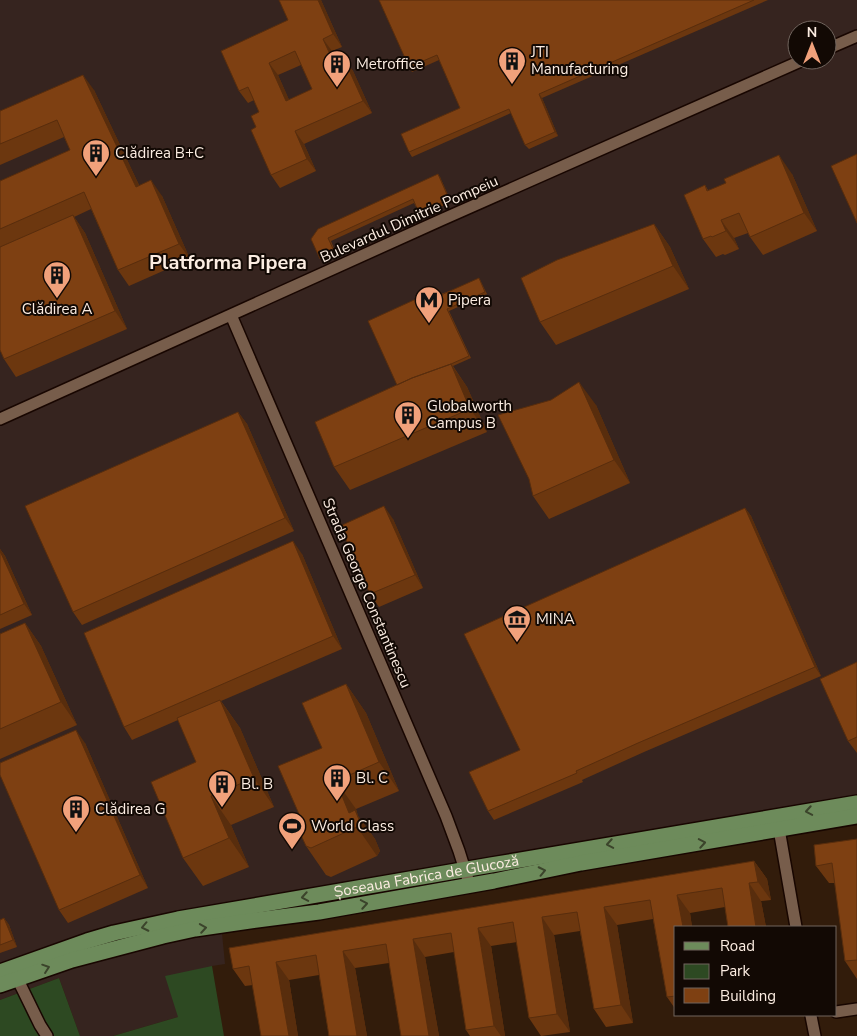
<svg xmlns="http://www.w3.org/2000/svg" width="857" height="1036" font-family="'Nunito Sans',sans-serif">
	<rect width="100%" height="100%" fill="#321c0b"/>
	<path fill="#36241f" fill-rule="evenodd" d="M0,0H857V809L448,879L221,923L225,964L212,966L178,1017L113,1036H80L59,978L0,1000ZM797,30H827V60H797Z"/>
	<path fill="#2d4922" d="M212,966L224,1036H113L178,1017L165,976Z
		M59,978L80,1036H0V1000Z"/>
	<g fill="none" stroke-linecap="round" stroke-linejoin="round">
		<g stroke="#180600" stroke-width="14">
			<path id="minor" d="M827,49L857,36
				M231,315L446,816L459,851L470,886
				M0,419L441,220L803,60
				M779,829L796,927
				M17,978L40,1025L47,1036
				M836,1012L857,1009
				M811,1016L815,1036"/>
		</g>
		<g stroke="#180600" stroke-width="18">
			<g id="major">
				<path id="s1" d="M0,972L87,941L114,933L178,919L491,865L857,803"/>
				<path d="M0,985L72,960L163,936L195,929L257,920L319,912L494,881L581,863L857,816"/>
			</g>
		</g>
		<use href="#minor" stroke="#775d4b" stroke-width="11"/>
		<use href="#major" stroke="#6d8b5b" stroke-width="15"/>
	</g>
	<path fill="#6c370f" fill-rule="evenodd" d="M279,0H321L342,47L332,51L337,62L344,59L353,71L372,113L304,144L316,171L280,188L271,175L256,127L259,112L254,100L248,103L239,91L288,20ZM301,65L312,89L289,100L278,75Z
		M379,0H768L542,98L558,136L529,149L525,145L511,113L412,157L409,152L460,108L439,60L412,72L409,67Z
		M94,90L139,185L162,196L190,259L129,286L118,270L91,209L74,217L85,233L127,329L16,377L4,359L0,350V181L70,150L64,137L0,165V111Z
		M792,174L817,231L763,255L750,237L748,233L734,238L739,249L725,255L723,254L716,257L703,239L705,185L708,190Z
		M440,177L451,202L421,216L414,203L331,241L337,256L323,262L311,239Z
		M654,224L670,247L689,289L556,345L540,322Z
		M480,280L487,294L449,311L471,358L453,366L467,387L487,432L350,490L334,467L397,385L440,291L441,294Z
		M596,405L630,483L549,519L533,496Z
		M238,412L247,424L294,531L82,625L73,612Z
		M745,508L751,516L821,676L644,752L582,780L583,782L494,820L488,811L520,750Z
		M393,519L423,588L379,607L370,594Z
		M0,549L5,556L32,615L0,629Z
		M302,554L342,649L221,701L240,728L274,807L231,825L249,867L203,886L183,858L196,762L178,720L132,740L124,727Z
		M25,623L41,646L77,725L0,759V634Z
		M857,662V753L848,741Z
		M346,684L366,713L399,791L356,809L358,816L375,839L380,851L377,856L331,877L326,875L306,846V830L322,748Z
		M85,743L148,888L68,923L59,910Z
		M857,839V979L845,961L835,883H829L816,866Z
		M754,861L767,879L771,900L761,901L766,927H728L725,907L690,913L692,927H676V1010L667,997L653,919L617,925L633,1023L606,1027L594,1009L580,931L554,935L570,1032L541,1036L529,1018L517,942L491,946L505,1036H470L466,1030L454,952L425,957L439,1036H401L389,963L355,968L367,1036H329L319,975L289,980L298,1036H261L253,985L245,986L233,969Z
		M4,918L9,925L17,947L0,953V920Z"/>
	<path fill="#582d0d" d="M318,0H321L342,47L333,34Z
		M323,39L332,51L343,76L334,63Z
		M344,59L353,71L372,113L363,101Z
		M269,63L278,75L295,113L286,101Z
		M83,75L94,90L147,202L136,187Z
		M539,94L542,98L558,136L555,132Z
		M295,131L304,144L316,171L307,159Z
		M779,155L792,174L817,231L804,213Z
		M438,174L440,177L451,202L449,199Z
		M151,180L162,196L190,259L179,244Z
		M73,215L85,233L127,329L115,311Z
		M721,220L734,238L739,249L726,231Z
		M654,224L670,247L689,289L673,266Z
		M451,364L467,387L487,432L470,409Z
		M579,382L596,405L630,483L614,460Z
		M238,412L247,424L294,531L285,518Z
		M384,506L393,519L423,588L415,575Z
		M745,508L751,516L821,676L815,667Z
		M293,541L302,554L342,649L333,636Z
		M0,549L5,556L32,615L24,604L0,551Z
		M25,623L41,646L77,725L61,702Z
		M346,684L366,713L399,791L379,762Z
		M220,700L240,728L274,807L254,778Z
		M76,730L85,743L148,888L140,875Z
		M336,781L356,809L358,816L375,839L380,851L377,856L357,827L349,813Z
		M211,796L231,825L249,867L229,838Z
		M754,861L767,879L771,900L758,882Z
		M749,883L761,901L766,927H756Z
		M677,895L690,913L692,927H683Z
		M604,907L617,925L633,1023L621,1005Z
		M542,917L554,935L570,1032L557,1014Z
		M4,918L9,925L17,947L13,940Z
		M478,928L491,946L505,1036H501L494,1026Z
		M413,939L425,957L439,1036H429Z
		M343,951L355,968L367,1036H357Z
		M276,962L289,980L298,1036H289Z"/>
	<path fill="#7e4012" stroke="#582d0d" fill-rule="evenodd" d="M279,0H318L333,34L323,39L334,63L344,59L363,101L295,131L307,159L271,175L251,130L256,127L251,116L259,112L248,87L239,91L221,51L288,20ZM295,51L312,89L286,101L269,63Z
		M379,0H754L539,94L555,132L525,145L509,109L409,152L401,134L460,108L437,55L409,67Z
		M83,75L136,187L151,180L179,244L118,270L84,192L0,229V181L70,150L57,120L0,144V111Z
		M857,154V223L831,166Z
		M779,155L804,213L750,237L739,213L721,220L726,231L712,237L711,236L703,239L684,195L705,185L707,191L726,183L724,179Z
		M438,174L449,199L419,213L413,199L328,238L335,253L320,259L311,239L318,229Z
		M73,215L115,311L4,359L0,350V247Z
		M654,224L673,266L540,322L521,278L557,260Z
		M479,278L485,292L447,309L469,356L451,364L412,378L397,385L368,321L438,289L441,295Z
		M451,364L470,409L334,467L315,422L412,378Z
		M579,382L614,460L533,496L529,479L498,415L551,400Z
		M238,412L285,518L73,612L25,506Z
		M384,506L415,575L370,594L340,526Z
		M745,508L815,667L638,743L576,771L577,773L488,811L469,772L520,750L464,634Z
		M293,541L333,636L124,727L84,633Z
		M0,551L24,604L0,615Z
		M25,623L61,702L0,729V634Z
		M857,662V737L848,741L820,679Z
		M346,684L379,762L336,781L349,813L355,810L360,822L357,827L311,848L306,846L300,833L306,830L278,766L322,748L302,703Z
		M220,700L254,778L211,796L229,838L183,858L151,782L196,762L177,718Z
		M76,730L140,875L59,910L0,775V763Z
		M857,839V960L845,961L832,863L816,866L814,845Z
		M754,861L758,882L749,883L756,927H728L722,888L677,895L683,927H676V996L667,997L650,900L604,907L621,1005L594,1009L577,912L542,917L557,1014L529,1018L513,922L478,928L494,1026L466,1030L451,933L413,939L429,1036H401L386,944L343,951L357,1036H329L316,955L276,962L289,1036H261L249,966L233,969L229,948Z
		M4,918L13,940L0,945V920Z"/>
	<defs><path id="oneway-chevron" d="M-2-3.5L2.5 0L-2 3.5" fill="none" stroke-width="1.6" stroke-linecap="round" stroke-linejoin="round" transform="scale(1.25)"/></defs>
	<g stroke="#3b442b">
		<use href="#oneway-chevron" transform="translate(809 811) rotate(170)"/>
		<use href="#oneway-chevron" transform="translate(702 843) rotate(-10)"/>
		<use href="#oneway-chevron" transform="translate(610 844) rotate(170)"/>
		<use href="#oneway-chevron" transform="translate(542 871) rotate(-12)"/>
		<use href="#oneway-chevron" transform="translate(305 897) rotate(170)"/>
		<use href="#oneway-chevron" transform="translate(364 904) rotate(-10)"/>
		<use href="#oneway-chevron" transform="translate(145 927) rotate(168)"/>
		<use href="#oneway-chevron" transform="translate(203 928) rotate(-9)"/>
		<use href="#oneway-chevron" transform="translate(46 968) rotate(-19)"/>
	</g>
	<defs>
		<g id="building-pin" transform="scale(1.4375)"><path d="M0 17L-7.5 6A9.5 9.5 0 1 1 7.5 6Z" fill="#f1a17b" stroke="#120904"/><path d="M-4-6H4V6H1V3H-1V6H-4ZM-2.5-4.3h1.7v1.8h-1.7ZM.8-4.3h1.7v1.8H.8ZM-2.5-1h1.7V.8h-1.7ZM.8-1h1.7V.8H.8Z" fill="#111"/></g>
		<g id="metro-pin" transform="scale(1.4375)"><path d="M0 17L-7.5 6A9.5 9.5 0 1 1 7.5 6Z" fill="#f1a17b" stroke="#120904"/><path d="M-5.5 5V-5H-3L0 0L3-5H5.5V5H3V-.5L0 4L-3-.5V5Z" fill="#111"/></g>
		<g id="museum-pin" transform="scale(1.4375)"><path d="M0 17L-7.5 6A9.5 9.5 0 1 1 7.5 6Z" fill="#f1a17b" stroke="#120904"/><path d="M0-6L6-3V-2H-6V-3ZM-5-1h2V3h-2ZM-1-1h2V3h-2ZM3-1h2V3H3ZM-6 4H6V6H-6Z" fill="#111"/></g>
		<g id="stadium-pin" transform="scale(1.4375)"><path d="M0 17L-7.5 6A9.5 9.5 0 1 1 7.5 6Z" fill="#f1a17b" stroke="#120904"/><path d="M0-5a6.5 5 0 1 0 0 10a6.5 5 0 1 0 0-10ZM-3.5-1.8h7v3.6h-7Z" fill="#111"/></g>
	</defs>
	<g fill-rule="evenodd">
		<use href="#building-pin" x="512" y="61"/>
		<use href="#building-pin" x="337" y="64"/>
		<use href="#building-pin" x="96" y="153"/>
		<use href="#building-pin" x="57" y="275"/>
		<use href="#metro-pin" x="429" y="300"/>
		<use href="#building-pin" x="408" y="415"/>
		<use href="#museum-pin" x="517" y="619"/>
		<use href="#building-pin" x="337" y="778"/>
		<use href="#building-pin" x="222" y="784"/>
		<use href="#building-pin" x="76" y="809"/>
		<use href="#stadium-pin" x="292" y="826"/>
	</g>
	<g text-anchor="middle" stroke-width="4" stroke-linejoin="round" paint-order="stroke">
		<g font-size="15" fill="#fcede2" stroke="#120904" text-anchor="start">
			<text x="531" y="57">JTI<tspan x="531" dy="17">Manufacturing</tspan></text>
			<text x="356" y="69">Metroffice</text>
			<text x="115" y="158">Clădirea B+C</text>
			<text x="448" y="305">Pipera</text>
			<text x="57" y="314" text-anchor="middle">Clădirea A</text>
			<text x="427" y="411">Globalworth<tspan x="427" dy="17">Campus B</tspan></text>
			<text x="536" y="624">MINA</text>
			<text x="356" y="783">Bl. C</text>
			<text x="241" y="789">Bl. B</text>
			<text x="95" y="814">Clădirea G</text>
			<text x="311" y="831">World Class</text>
		</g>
		<g font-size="15" fill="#fcede2" stroke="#120904">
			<text transform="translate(409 219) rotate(-24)" y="5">Bulevardul Dimitrie Pompeiu</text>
			<text transform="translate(367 593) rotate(67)" y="5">Strada George Constantinescu</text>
			<text dy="5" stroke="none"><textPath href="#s1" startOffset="438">Șoseaua Fabrica de Glucoză</textPath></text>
		</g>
		<g font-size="20" font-weight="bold" fill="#fcede2" stroke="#120904">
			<text x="228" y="269">Platforma Pipera</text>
		</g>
	</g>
	<rect x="674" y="926" width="162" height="90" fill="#120904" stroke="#70645d"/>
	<rect x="684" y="942" width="25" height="8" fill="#6d8b5b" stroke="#70645d"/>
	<text x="720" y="951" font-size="15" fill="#fcede2">Road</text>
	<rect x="684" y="964" width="25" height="15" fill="#2d4922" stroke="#70645d"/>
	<text x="720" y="976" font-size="15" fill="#fcede2">Park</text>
	<rect x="684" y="988" width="25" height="15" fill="#7e4012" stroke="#70645d"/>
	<text x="720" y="1001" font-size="15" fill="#fcede2">Building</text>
	<g transform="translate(812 45)"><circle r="24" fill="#120904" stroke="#70645d"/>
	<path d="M0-4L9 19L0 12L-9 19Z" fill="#f1a17b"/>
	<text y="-8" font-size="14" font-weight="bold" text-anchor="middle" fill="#fcede2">N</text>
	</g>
</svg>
